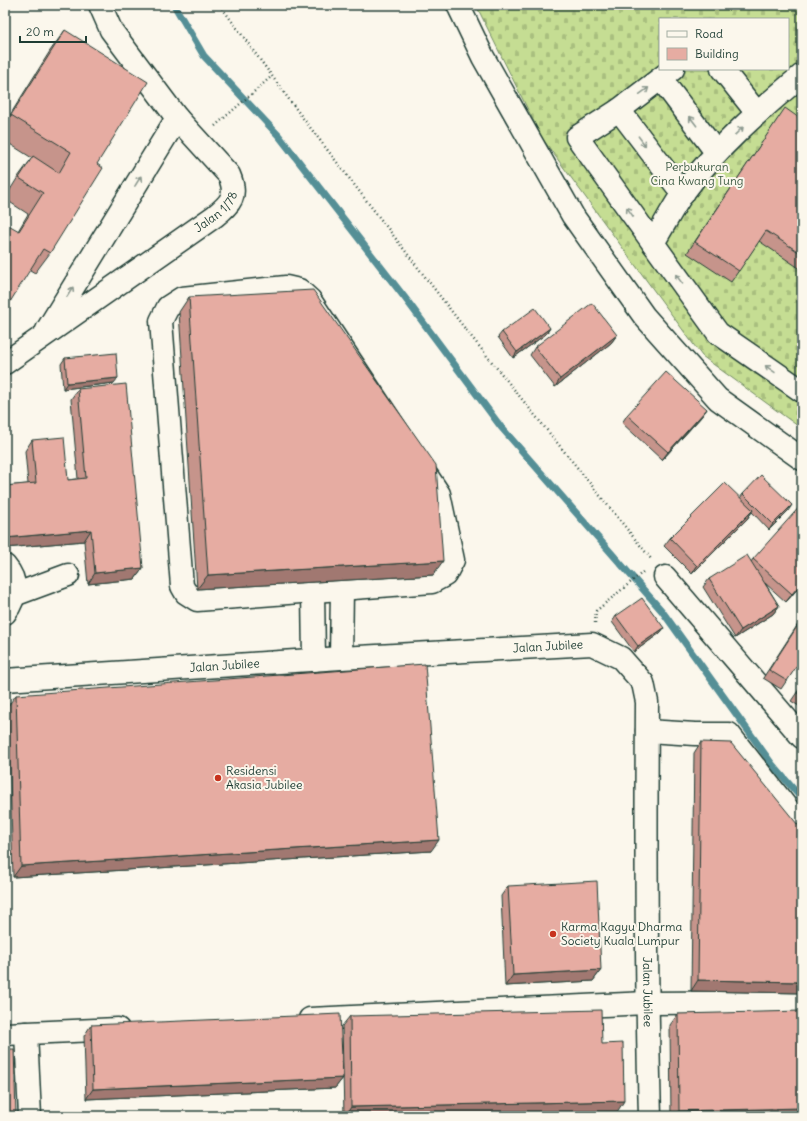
<svg xmlns="http://www.w3.org/2000/svg" width="807" height="1121" font-family="Delius,sans-serif">
	<defs>
		<pattern id="cemetery-stones" width="16" height="16" patternUnits="userSpaceOnUse"><rect width="16" height="16" fill="#c5dd93"/><path d="M2 7V4a2 2 0 0 1 4 0v3zM10 15v-3a2 2 0 0 1 4 0v3z" fill="#a9bf7f"/></pattern>
	</defs>
	<rect width="100%" height="100%" fill="#fbf7ec"/>
	<filter id="ink" filterUnits="userSpaceOnUse"><feTurbulence type="fractalNoise" baseFrequency=".025" numOctaves="2"/><feDisplacementMap in="SourceGraphic" scale="8" xChannelSelector="R" yChannelSelector="G"/><feConvolveMatrix kernelMatrix="1 2 1 2 8 2 1 2 1" color-interpolation-filters="sRGB"/></filter>
	<g filter="url(#ink)">
		<path fill="url(#cemetery-stones)" stroke="#728d64" fill-rule="evenodd" d="M476,5H802V429L702,356L542,138ZM660,19H788V69H660Z"/>
		<g fill="none" stroke-linecap="round" stroke-linejoin="round">
			<path stroke="#558f96" stroke-width="7" d="M174,5L204,56L279,136L405,298L501,427L662,611L772,764L802,799"/>
			<g stroke="#1f3d34" stroke-width="25">
				<g id="minor">
					<path d="M458,5L483,57L573,216L644,316L718,399L802,459"/>
					<path d="M722,69L757,113"/>
					<path d="M802,75C759,111 716,148 683,193C672,209 663,227 653,243L718,333L802,391"/>
					<path d="M661,79L716,152"/>
					<path d="M619,110L683,194"/>
					<path d="M653,243L577,137L619,110L673,69"/>
					<path d="M286,287L299,290L310,300L439,494L453,560L445,575L432,582L197,600L186,593L182,586L161,321L168,307L182,298Z"/>
					<path d="M47,330L177,118"/>
					<path id="s1" d="M5,363L215,216C231,203 238,196 229,175L177,118L111,30L100,5"/>
					<path d="M5,566C18,581 17,597 5,613"/>
					<path d="M665,577L802,737"/>
					<path d="M313,591L314,660"/>
					<path d="M14,595L68,575"/>
					<path d="M341,658L342,589"/>
					<path id="s2" d="M5,680L341,658L592,644L621,658L643,683L647,702C646,840 646,978 650,1116"/>
					<path d="M647,731L695,734H729L802,827"/>
					<path d="M310,1019L647,1003L802,1002"/>
					<path d="M26,1033L30,1116"/>
					<path d="M5,1034L118,1029"/>
				</g>
			</g>
			<path stroke="#1f3d34" stroke-width="2.5" stroke-dasharray="1 3" stroke-linecap="butt" d="M220,5L299,113L466,330L652,560
				M215,126L272,76
				M595,623L596,611L643,572"/>
			<use href="#minor" stroke="#fbf7ec" stroke-width="22"/>
		</g>
		<path fill="#c6948b" stroke="#1f3d34" d="M65,30L97,164L50,253L35,273L30,270L18,231L28,214L5,199V198L18,177L32,158L5,141V123L50,51Z
			M778,119L798,180L802,182V270L759,241L731,282L687,253Z
			M189,297L433,575L197,589L179,312Z
			M550,328L546,334L513,358L498,337L502,332Z
			M617,335L611,343L555,387L530,355L535,347Z
			M65,358L114,383L63,389L61,364Z
			M78,389L143,568L135,579L88,584L84,541L5,548V486L28,484L25,451L32,440L68,480L78,479L71,399Z
			M707,409L701,417L662,460L622,423L627,415Z
			M743,494L788,511L769,530L752,512L747,519L692,574L664,546L670,538L740,498Z
			M753,559L802,584L786,602L765,583L779,606L773,614L735,638L703,587L709,579L751,562Z
			M616,616L664,628L660,633L634,652L612,622Z
			M802,618V658L781,689L763,678Z
			M802,685V708L791,701Z
			M16,695L431,851L13,877L8,706Z
			M701,742L802,993L691,991L694,753Z
			M508,886L601,970L593,981L505,986L501,896Z
			M678,1014L802,1116H671L670,1025Z
			M350,1016L602,1044L617,1112L413,1116H344L342,1026Z
			M91,1025L343,1078L335,1088L86,1099L84,1036Z"/>
		<path fill="#a17871" stroke="#1f3d34" d="M550,328L546,334L513,358L517,352Z
			M617,335L611,343L555,387L560,379Z
			M118,378L114,383L63,389L67,383Z
			M707,409L701,417L662,460L668,452Z
			M792,505L788,511L769,530L773,524Z
			M753,510L747,519L692,574L697,566Z
			M91,530L84,541L5,548V538Z
			M443,561L433,575L197,589L208,575Z
			M143,568L135,579L88,584L95,573Z
			M802,582V584L786,602L792,594Z
			M779,606L773,614L735,638L741,630Z
			M664,628L660,633L634,652L638,646Z
			M439,840L431,851L13,877L21,866Z
			M601,970L593,981L505,986L513,975Z
			M698,980L802,982V993L691,991Z
			M343,1078L335,1088L86,1099L93,1089Z
			M624,1101L617,1112L413,1116H345L351,1107Z
			M802,1108V1116H675L679,1111Z"/>
		<path fill="#e6aca2" stroke="#1f3d34" d="M65,30L148,82L97,164L103,168L50,253L43,249L5,310V223L19,231L43,193L19,178L33,156L59,173L71,152L11,115Z
			M785,108L802,120V175L798,180L802,182V254L766,231L739,271L695,242Z
			M313,290L436,465L443,561L208,575L189,297Z
			M592,303L617,335L560,379L535,347Z
			M535,308L550,328L517,352L502,332Z
			M116,353L118,378L67,383L65,358Z
			M666,372L707,409L668,452L627,415Z
			M126,384L143,568L95,573L91,530L5,538V486L36,483L32,440L64,437L68,480L86,478L78,389Z
			M761,475L792,505L773,524L743,494Z
			M725,483L753,510L697,566L670,538Z
			M802,504V582L792,594L753,559Z
			M747,555L779,606L741,630L709,579Z
			M642,598L664,628L638,646L616,616Z
			M802,619V658L787,681L769,670Z
			M425,664L439,840L21,866L16,695Z
			M802,686V696L797,693Z
			M701,742L731,743L802,830V982L698,980Z
			M597,881L601,970L513,975L508,886Z
			M601,1010L602,1044L623,1043L624,1101L351,1107L350,1016Z
			M802,1011V1108L679,1111L678,1014Z
			M340,1014L343,1078L93,1089L91,1025Z
			M5,1049H14L16,1116H5Z"/>
		<defs><path id="oneway-shaft" d="M-6 0H5M1.5-3L5.5 0L1.5 3" fill="none" stroke-width="1.6" stroke-linecap="round" stroke-linejoin="round"/></defs>
		<g stroke="#8d9a90">
			<use href="#oneway-shaft" transform="translate(644 91) rotate(-36)"/>
			<use href="#oneway-shaft" transform="translate(693 121) rotate(-127)"/>
			<use href="#oneway-shaft" transform="translate(739 131) rotate(-44)"/>
			<use href="#oneway-shaft" transform="translate(642 141) rotate(53)"/>
			<use href="#oneway-shaft" transform="translate(138 181) rotate(-58)"/>
			<use href="#oneway-shaft" transform="translate(630 212) rotate(-125)"/>
			<use href="#oneway-shaft" transform="translate(679 279) rotate(-126)"/>
			<use href="#oneway-shaft" transform="translate(70 292) rotate(-58)"/>
			<use href="#oneway-shaft" transform="translate(770 369) rotate(-145)"/>
		</g>
	</g>
	<g fill="#c8321e" stroke="#fbf7ec" stroke-width="1.5">
		<circle cx="218" cy="778" r="4"/>
		<circle cx="553" cy="934" r="4"/>
	</g>
	<g text-anchor="middle" stroke-width="4" stroke-linejoin="round" paint-order="stroke">
		<g font-size="12" fill="#405d47" stroke="#fbf7ec">
			<text x="697" y="171">Perbukuran<tspan x="697" dy="14">Cina Kwang Tung</tspan></text>
		</g>
		<g font-size="12" fill="#1f3d34" stroke="#fbf7ec">
			<text dy="4" stroke="none"><textPath href="#s1" startOffset="260">Jalan 1/78</textPath></text>
			<text dy="4" stroke="none"><textPath href="#s2" startOffset="544">Jalan Jubilee</textPath></text>
			<text dy="4" stroke="none"><textPath href="#s2" startOffset="220">Jalan Jubilee</textPath></text>
			<text dy="4" stroke="none"><textPath href="#s2" startOffset="963">Jalan Jubilee</textPath></text>
		</g>
		<g font-size="12" fill="#1f3d34" stroke="#fbf7ec" text-anchor="start">
			<text x="226" y="775">Residensi<tspan x="226" dy="14">Akasia Jubilee</tspan></text>
			<text x="561" y="931">Karma Kagyu Dharma<tspan x="561" dy="14">Society Kuala Lumpur</tspan></text>
		</g>
	</g>
	<rect width="807" height="1121" fill="none" stroke="#fbf7ec" stroke-width="20"/>
	<rect x="10" y="10" width="787" height="1101" fill="none" stroke="#1f3d34" stroke-width="1.5" filter="url(#ink)"/>
	<rect x="659" y="18" width="130" height="52" fill="#fbf7ec" stroke="#a3ada2"/>
	<rect x="667" y="31" width="20" height="6" fill="#fbf7ec" stroke="#a3ada2"/>
	<text x="695" y="38" font-size="12" fill="#1f3d34">Road</text>
	<rect x="667" y="48" width="20" height="12" fill="#e6aca2" stroke="#a3ada2"/>
	<text x="695" y="58" font-size="12" fill="#1f3d34">Building</text>
	<path d="M20 36v6h66v-6" fill="none" stroke="#1f3d34" stroke-width="2"/>
	<text x="26" y="36" font-size="12" fill="#1f3d34" stroke="#fbf7ec" stroke-width="3" paint-order="stroke">20 m</text>
</svg>
